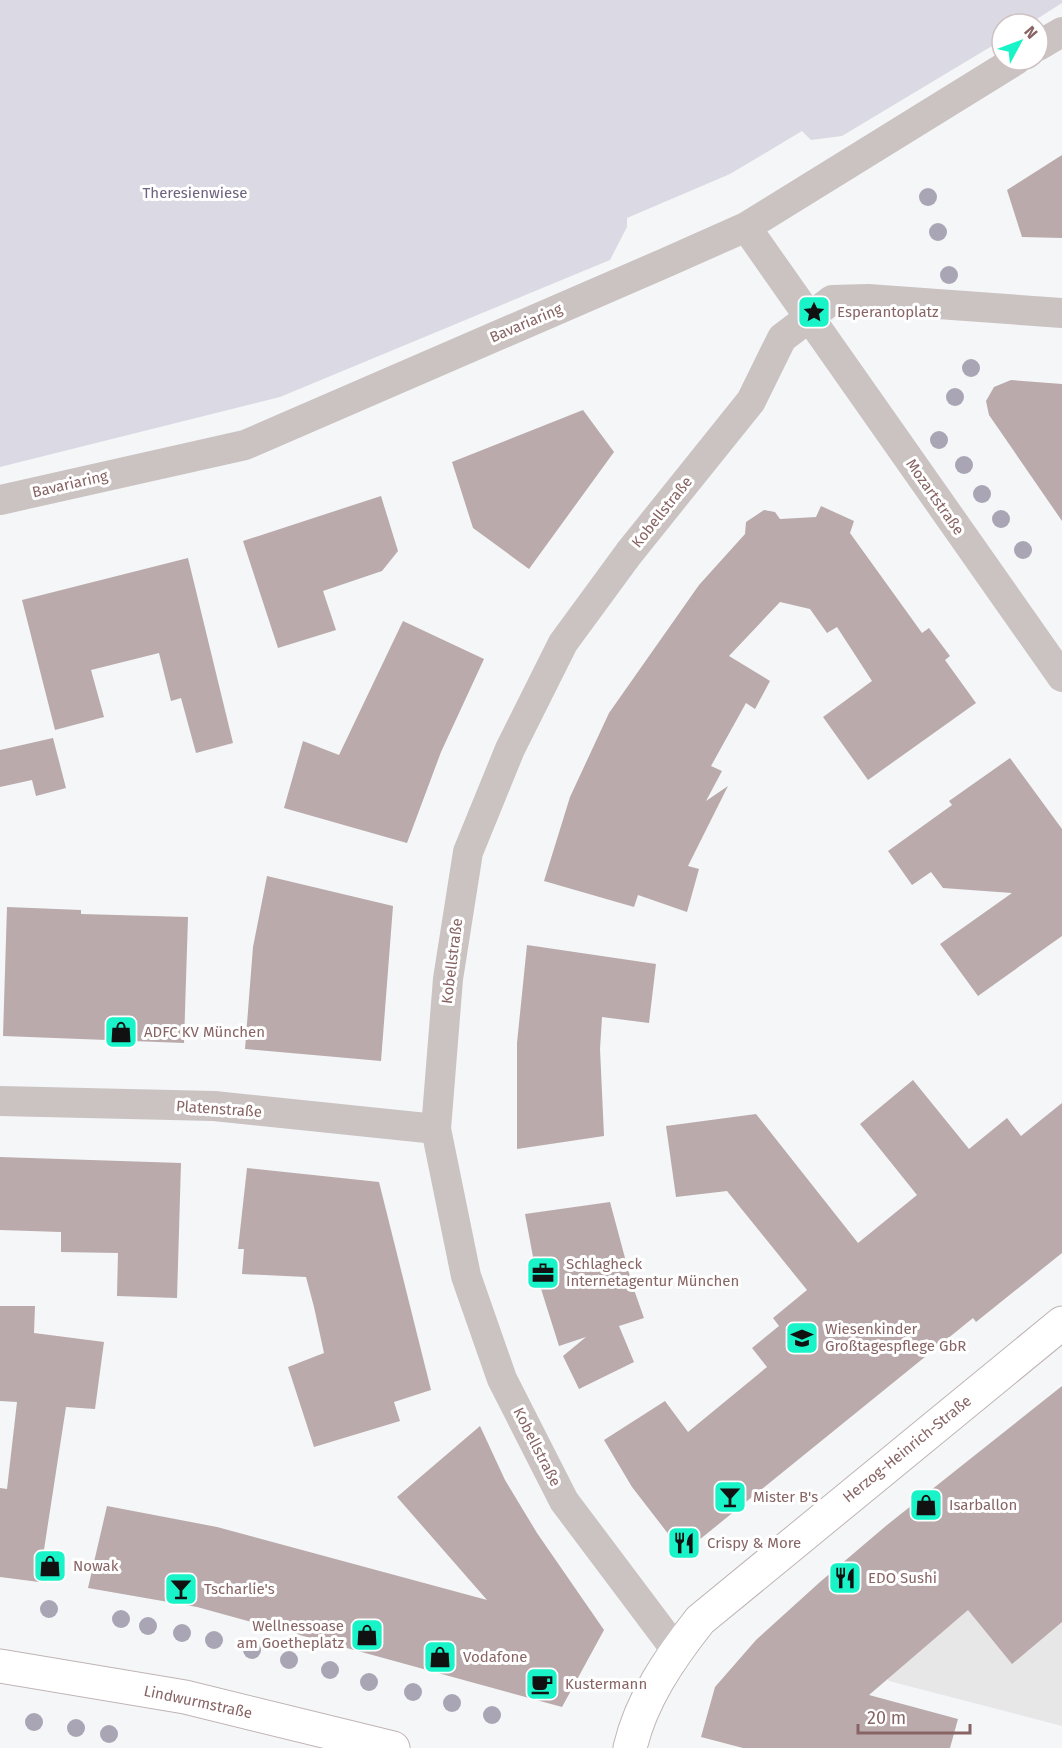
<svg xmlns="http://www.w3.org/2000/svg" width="1062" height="1748" font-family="'Fira Sans',sans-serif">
	<rect width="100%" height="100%" fill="#f4f6f8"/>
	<path fill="#e7e7e8" d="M1062,1473V1726L889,1681L862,1647Z"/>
	<path fill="#dbdae4" d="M0,0H1062V3L1029,24H1002V40L842,136L811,140L802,131L730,174L627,218V227L610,260L280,397L0,467Z"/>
	<path fill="#baaaab" d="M1062,155V238L1022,237L1007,190Z
		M1011,380L1062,384V521L989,415L986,401L994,387Z
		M583,410L614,452L529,569L473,528L452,462Z
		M381,496L398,551L382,571L323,591L336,630L278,648L243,541Z
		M821,506L854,521L850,533L922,633L929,628L950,656L945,660L976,703L868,780L823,717L872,681L837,627L827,633L810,609L780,602L729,656L770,681L755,709L746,703L711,766L722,771L706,801L728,786L688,866L699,869L687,912L638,895L634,907L544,881L570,797L609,713L699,585L745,534L746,522L764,510L775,512L780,519L816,517Z
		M188,558L233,743L196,753L181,698L171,701L159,653L91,670L104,717L55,730L22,600Z
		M403,621L484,659L441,752L407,843L284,808L303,741L339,755Z
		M53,738L66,788L36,796L32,780L0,787V750Z
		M1010,758L1062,829V936L978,996L940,944L1012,893L943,888L931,872L912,885L888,851L952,805L949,801Z
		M267,876L393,906L381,1061L245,1049L253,947Z
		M7,907L81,910V914L188,917L184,1043L3,1036Z
		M527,945L656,964L649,1023L602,1017L600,1049L604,1136L517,1149V1043Z
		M913,1080L969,1149L1007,1118L1021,1136L1062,1103V1253L976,1322L973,1318L683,1553L632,1487L604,1440L665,1401L688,1432L767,1367L752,1348L779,1326L773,1318L807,1290L727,1191L676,1197L666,1126L756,1114L858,1243L917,1195L860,1124Z
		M0,1157L181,1163L177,1298L117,1296L118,1253L61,1252V1232L0,1230Z
		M247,1168L379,1182L431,1390L394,1402L400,1421L314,1447L288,1367L324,1353L314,1307L306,1277L242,1274L244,1249H238Z
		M610,1202L632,1284L644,1318L619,1326L634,1362L579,1389L563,1356L586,1337L559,1346L536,1273L525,1214Z
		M0,1306H35L34,1333L104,1342L95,1409L66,1407L39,1582L0,1577V1488L7,1489L17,1402L0,1401Z
		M1062,1386V1622L1012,1664L968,1610L869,1695L958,1719L950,1748H743L701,1737L715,1687L756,1640L820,1582L887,1525Z
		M480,1426L505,1480L537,1533L604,1630L562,1707L197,1607L88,1588L107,1506L217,1527L487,1600L397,1497Z"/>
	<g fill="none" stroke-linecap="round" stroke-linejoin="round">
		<g stroke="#c0b4b4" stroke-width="35">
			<path id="secondary" d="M0,1666L185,1697L393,1748
				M630,1748C641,1700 670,1658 700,1620L1062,1323"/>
		</g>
		<path stroke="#cbc2c2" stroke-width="30" d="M1038,46L1062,32
			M746,227L1062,677
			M0,500L245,445L665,263L746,227L1016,60
			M0,1101L214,1106L436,1129
			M676,1650L564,1501L502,1379L466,1276L436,1129L448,979L468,852L510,749L563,643L629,553L751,401L782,338L832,300L868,299L1062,313"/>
		<use href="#secondary" stroke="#fff" stroke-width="33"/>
	</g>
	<g fill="#aaa5b5">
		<circle cx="928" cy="197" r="9"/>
		<circle cx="938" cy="232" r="9"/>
		<circle cx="949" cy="275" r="9"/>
		<circle cx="971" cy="368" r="9"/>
		<circle cx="955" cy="397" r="9"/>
		<circle cx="939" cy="440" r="9"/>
		<circle cx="964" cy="465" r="9"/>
		<circle cx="982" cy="494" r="9"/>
		<circle cx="1001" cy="519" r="9"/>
		<circle cx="1023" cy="550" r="9"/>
		<circle cx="49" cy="1609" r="9"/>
		<circle cx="121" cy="1619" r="9"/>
		<circle cx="148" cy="1626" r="9"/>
		<circle cx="182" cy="1633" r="9"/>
		<circle cx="214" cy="1640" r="9"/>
		<circle cx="252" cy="1650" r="9"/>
		<circle cx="289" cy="1660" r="9"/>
		<circle cx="330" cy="1670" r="9"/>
		<circle cx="369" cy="1682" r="9"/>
		<circle cx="413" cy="1692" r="9"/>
		<circle cx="452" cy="1703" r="9"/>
		<circle cx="492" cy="1715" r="9"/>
		<circle cx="34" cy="1722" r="9"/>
		<circle cx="76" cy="1728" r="9"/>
		<circle cx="109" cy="1734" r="9"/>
	</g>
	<defs>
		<g id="sight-square" transform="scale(1.725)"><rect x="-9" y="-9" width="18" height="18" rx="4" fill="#19f3c8" stroke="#fff"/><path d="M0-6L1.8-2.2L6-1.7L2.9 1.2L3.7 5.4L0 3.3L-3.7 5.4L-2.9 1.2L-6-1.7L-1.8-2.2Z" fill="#111"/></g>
		<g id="shop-square" transform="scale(1.725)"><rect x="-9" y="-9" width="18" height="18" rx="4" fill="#19f3c8" stroke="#fff"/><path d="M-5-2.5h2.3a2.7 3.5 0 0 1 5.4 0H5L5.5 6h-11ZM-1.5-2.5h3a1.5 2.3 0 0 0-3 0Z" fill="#111"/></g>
		<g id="office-square" transform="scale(1.725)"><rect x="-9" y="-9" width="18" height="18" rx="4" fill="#19f3c8" stroke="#fff"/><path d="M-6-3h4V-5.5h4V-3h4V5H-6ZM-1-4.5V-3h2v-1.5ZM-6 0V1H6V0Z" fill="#111"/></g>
		<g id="school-square" transform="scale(1.725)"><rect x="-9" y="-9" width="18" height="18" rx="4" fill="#19f3c8" stroke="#fff"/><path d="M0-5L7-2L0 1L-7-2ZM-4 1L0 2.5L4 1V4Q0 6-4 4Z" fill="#111"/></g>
		<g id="bar-square" transform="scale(1.725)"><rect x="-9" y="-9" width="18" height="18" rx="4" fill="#19f3c8" stroke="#fff"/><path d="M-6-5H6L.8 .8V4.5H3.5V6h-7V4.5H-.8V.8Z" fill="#111"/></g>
		<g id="restaurant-square" transform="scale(1.725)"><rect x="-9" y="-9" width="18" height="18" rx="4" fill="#19f3c8" stroke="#fff"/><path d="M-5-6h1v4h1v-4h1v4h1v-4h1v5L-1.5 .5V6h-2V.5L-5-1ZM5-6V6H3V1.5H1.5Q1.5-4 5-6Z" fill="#111"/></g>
		<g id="cafe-square" transform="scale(1.725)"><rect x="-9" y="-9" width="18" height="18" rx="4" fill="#19f3c8" stroke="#fff"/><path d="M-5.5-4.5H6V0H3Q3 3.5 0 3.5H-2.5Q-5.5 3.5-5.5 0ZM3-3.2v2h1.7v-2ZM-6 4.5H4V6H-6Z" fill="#111"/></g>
	</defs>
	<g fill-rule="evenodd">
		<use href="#sight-square" x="814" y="312"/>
		<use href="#shop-square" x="121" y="1032"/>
		<use href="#office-square" x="543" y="1273"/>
		<use href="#school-square" x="802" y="1338"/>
		<use href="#bar-square" x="730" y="1497"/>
		<use href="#shop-square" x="926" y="1505"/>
		<use href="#restaurant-square" x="684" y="1543"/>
		<use href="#shop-square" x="50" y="1566"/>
		<use href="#restaurant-square" x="845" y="1578"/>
		<use href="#bar-square" x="181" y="1589"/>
		<use href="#shop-square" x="367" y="1635"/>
		<use href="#shop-square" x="440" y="1657"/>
		<use href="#cafe-square" x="542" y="1684"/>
	</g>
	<g text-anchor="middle" stroke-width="6" stroke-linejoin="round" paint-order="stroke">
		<g font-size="15" fill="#6d637f" stroke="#fff">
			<text x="195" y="198">Theresienwiese</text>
		</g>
		<g font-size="15" fill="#886464" stroke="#fff" text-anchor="start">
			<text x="837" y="317">Esperantoplatz</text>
			<text x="144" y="1037">ADFC KV München</text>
			<text x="566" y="1269">Schlagheck<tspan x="566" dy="17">Internetagentur München</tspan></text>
			<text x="825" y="1334">Wiesenkinder<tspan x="825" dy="17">Großtagespflege GbR</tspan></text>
			<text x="753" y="1502">Mister B's</text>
			<text x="949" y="1510">Isarballon</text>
			<text x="707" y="1548">Crispy &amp; More</text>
			<text x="73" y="1571">Nowak</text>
			<text x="868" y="1583">EDO Sushi</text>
			<text x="204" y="1594">Tscharlie's</text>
			<text x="344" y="1631" text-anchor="end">Wellnessoase<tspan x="344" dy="17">am Goetheplatz</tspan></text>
			<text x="463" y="1662">Vodafone</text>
			<text x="565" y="1689">Kustermann</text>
		</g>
		<g font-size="15" fill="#886464" stroke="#fff">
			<text transform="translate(526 323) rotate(-23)" y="5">Bavariaring</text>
			<text transform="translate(70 484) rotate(-13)" y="5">Bavariaring</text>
			<text transform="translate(935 497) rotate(55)" y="5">Mozartstraße</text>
			<text transform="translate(662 512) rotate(-51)" y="5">Kobellstraße</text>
			<text transform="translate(452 961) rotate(-83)" y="5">Kobellstraße</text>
			<text transform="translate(219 1109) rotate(4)" y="5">Platenstraße</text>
			<text transform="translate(537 1447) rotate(63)" y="5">Kobellstraße</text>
			<text transform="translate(907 1449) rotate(-39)" y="5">Herzog-Heinrich-Straße</text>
			<text transform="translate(198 1702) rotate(12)" y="5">Lindwurmstraße</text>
		</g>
	</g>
	<g transform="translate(1020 42) rotate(49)"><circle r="28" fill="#ffffff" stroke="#cfc1c1" stroke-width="1.5"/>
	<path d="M0-4.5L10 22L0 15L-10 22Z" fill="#19f3c8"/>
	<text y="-9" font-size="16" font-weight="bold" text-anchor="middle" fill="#886464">N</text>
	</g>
	<path d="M858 1724v9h112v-9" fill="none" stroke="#886464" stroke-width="3"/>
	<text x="867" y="1724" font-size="18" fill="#886464" stroke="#ffffff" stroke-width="4.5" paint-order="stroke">20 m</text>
</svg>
